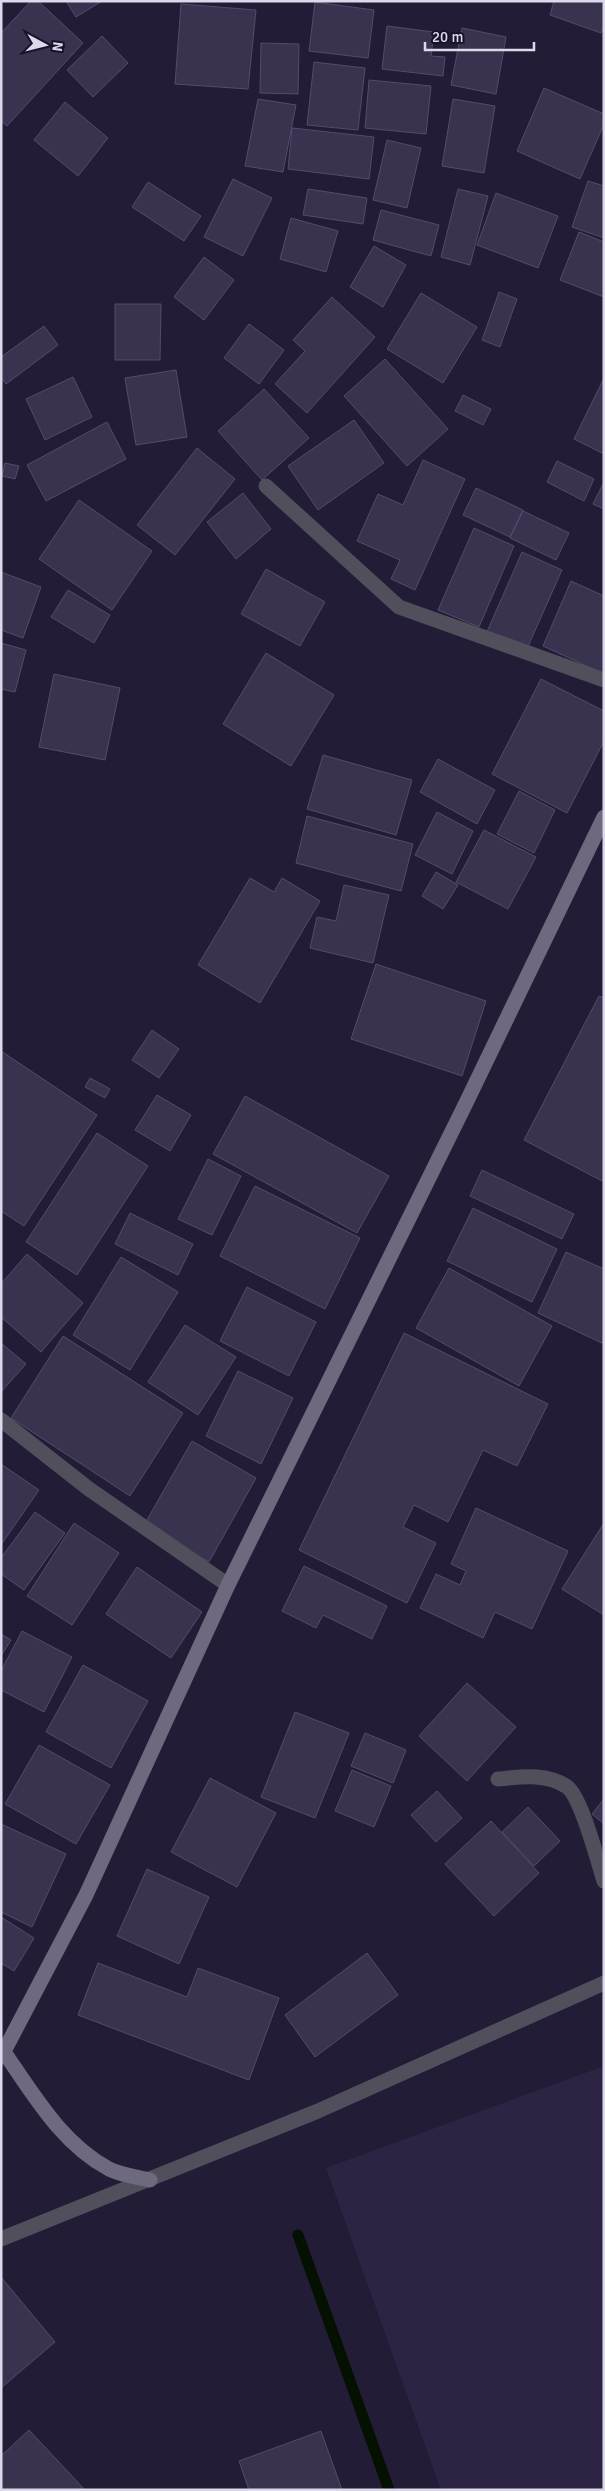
<svg xmlns="http://www.w3.org/2000/svg" width="605" height="2491" font-family="Signika,sans-serif">
	<style>
		.built { fill: #2d2443 }
		.lines { fill: none; stroke-linecap: round; stroke-linejoin: round }
		.stream { stroke: #041000; stroke-width: 11 }
		.building { fill: #3a334f; stroke: #534c6a }
		.minor { stroke: #524f5d; stroke-width: 15 }
		.tertiary { stroke: #524f5d; stroke-width: 15 }
		.secondary { stroke: #6e697f; stroke-width: 15 }
	</style>
	<rect width="100%" height="100%" fill="#231c36"/>
	<path class="built" d="M604,2066V2490H441L326,2168Z"/>
	<g class="lines">
		<path class="stream" d="M298,2235L389,2490"/>
	</g>
	<path class="building" d="M31,1H38L83,43L7,126L1,121V33Z
		M66,1H102L76,17Z
		M554,1H604V26L601,33L550,15Z
		M315,2L374,10L368,58L309,51Z
		M181,4L256,10L248,89L175,84Z
		M387,26L434,32L431,56L445,57L443,76L382,69Z
		M462,28L506,37L496,94L451,85Z
		M102,36L128,63L93,97L67,70Z
		M261,43L299,44L298,94L260,93Z
		M314,62L365,68L358,130L307,125Z
		M369,80L431,86L426,134L365,128Z
		M544,88L604,114V124L580,179L517,151Z
		M258,99L296,105L283,172L245,166Z
		M453,99L495,106L484,173L442,166Z
		M65,102L108,138L78,176L34,140Z
		M292,128L374,137L369,179L288,169Z
		M387,140L421,148L407,208L373,200Z
		M233,179L272,198L243,256L204,237Z
		M588,181L604,186V238L572,227Z
		M148,182L201,216L184,241L132,207Z
		M308,189L367,198L363,224L303,215Z
		M458,189L488,196L470,265L441,257Z
		M496,193L558,216L538,268L477,245Z
		M381,210L439,225L431,256L373,240Z
		M291,218L338,231L326,272L280,259Z
		M579,232L604,242V297L560,280Z
		M374,246L406,265L383,307L350,287Z
		M204,257L234,280L204,320L174,297Z
		M499,292L517,299L500,347L482,340Z
		M421,293L477,327L443,383L387,349Z
		M332,297L375,337L307,413L275,384L305,351L293,340Z
		M115,304H161L160,360H115Z
		M249,324L284,350L259,384L224,358Z
		M44,326L58,345L6,384L1,378V357Z
		M385,359L448,429L407,466L344,396Z
		M176,370L187,437L136,445L125,378Z
		M73,377L92,417L45,440L26,399Z
		M604,378V454L574,439Z
		M264,389L309,438L262,480L218,431Z
		M463,395L491,409L483,425L455,411Z
		M354,420L384,463L318,510L288,466Z
		M107,422L126,459L46,501L27,465Z
		M197,448L235,479L175,555L137,525Z
		M423,460L465,479L415,590L391,579L400,560L357,541L378,494L403,505Z
		M557,461L594,479L584,501L547,482Z
		M5,463L19,466L15,479L2,476Z
		M604,482V509L593,504Z
		M476,488L523,510L510,537L463,515Z
		M243,493L271,529L236,559L207,522Z
		M79,500L152,551L112,610L39,559Z
		M523,511L569,533L556,560L510,538Z
		M474,528L514,546L479,627L438,610Z
		M522,552L562,570L526,651L486,634Z
		M266,569L325,602L300,646L241,614Z
		M1,572L41,587L23,638L1,630Z
		M571,581L604,596V674L543,646Z
		M68,590L110,615L94,643L51,617Z
		M1,643L26,650L15,692L1,689Z
		M266,653L334,695L291,766L223,724Z
		M54,674L120,688L105,760L39,747Z
		M541,679L604,711V741L567,813L492,774Z
		M323,755L412,780L396,835L307,809Z
		M438,759L495,790L477,824L420,792Z
		M519,791L555,810L534,853L497,834Z
		M437,812L473,831L452,874L415,855Z
		M307,816L413,844L401,891L296,863Z
		M484,830L536,857L508,909L456,882Z
		M436,872L458,885L443,909L422,896Z
		M250,878L274,892L282,878L320,901L260,1003L198,965Z
		M344,885L389,895L373,963L310,948L317,917L336,921Z
		M376,964L486,1001L462,1076L351,1039Z
		M599,996L604,998V1182L524,1140Z
		M152,1030L179,1049L159,1078L132,1060Z
		M1,1051L97,1115L24,1226L1,1211Z
		M90,1078L110,1089L105,1098L85,1087Z
		M157,1095L191,1115L170,1151L135,1130Z
		M245,1096L389,1176L357,1233L213,1154Z
		M97,1133L148,1166L77,1275L26,1242Z
		M208,1159L241,1176L212,1235L178,1219Z
		M482,1170L574,1214L562,1239L470,1196Z
		M255,1186L360,1238L325,1309L220,1256Z
		M473,1208L557,1249L532,1302L447,1261Z
		M130,1213L193,1244L178,1275L115,1244Z
		M566,1252L604,1269V1344L538,1313Z
		M27,1254L83,1303L41,1352L1,1317V1284Z
		M121,1257L178,1292L130,1370L73,1335Z
		M449,1268L552,1326L519,1386L416,1328Z
		M247,1287L316,1322L289,1376L220,1341Z
		M185,1325L236,1357L198,1415L148,1382Z
		M404,1333L548,1404L517,1466L483,1450L448,1522L414,1505L403,1527L436,1543L407,1603L299,1550Z
		M63,1336L183,1413L130,1496L11,1418Z
		M1,1343L26,1364L1,1392Z
		M238,1371L293,1398L261,1464L206,1436Z
		M192,1441L256,1478L209,1562L144,1525Z
		M1,1464L39,1490L1,1545Z
		M476,1508L568,1551L532,1629L495,1612L483,1638L420,1608L436,1574L460,1585L466,1571L451,1564Z
		M35,1512L65,1533L24,1590L1,1574V1558Z
		M74,1523L119,1553L72,1625L27,1596Z
		M604,1523V1615L562,1589Z
		M304,1566L387,1606L372,1639L323,1615L316,1628L282,1611Z
		M137,1567L202,1612L171,1658L106,1614Z
		M22,1631L72,1657L44,1712L1,1690V1671Z
		M1,1634L11,1640L1,1656Z
		M83,1665L148,1701L111,1768L46,1732Z
		M467,1683L516,1727L467,1781L419,1736Z
		M295,1712L349,1733L315,1818L261,1797Z
		M365,1733L406,1750L393,1783L351,1766Z
		M39,1745L110,1785L76,1844L5,1804Z
		M352,1770L391,1786L374,1827L335,1811Z
		M210,1778L276,1813L237,1887L171,1852Z
		M437,1791L462,1818L436,1842L411,1815Z
		M604,1799V1824L592,1814Z
		M528,1807L560,1841L534,1866L502,1832Z
		M491,1821L539,1873L494,1916L445,1864Z
		M1,1824L66,1854L32,1927L1,1912Z
		M147,1869L209,1897L179,1964L117,1936Z
		M1,1917L34,1938L14,1971L1,1963Z
		M367,1953L398,1995L315,2057L285,2015Z
		M98,1963L187,1997L198,1968L279,1998L249,2080L78,2015Z
		M1,2277L55,2342L1,2388Z
		M29,2430L85,2490H1V2456Z
		M321,2431L342,2490H249L239,2461Z"/>
	<g class="lines">
		<path class="minor" d="M266,486L399,607L604,680
			M1,1420L89,1489L228,1585
			M498,1779C521,1777 545,1773 566,1786C581,1795 598,1862 604,1881"/>
		<path class="tertiary" d="M1,2239L318,2111L604,1983"/>
		<path class="secondary" d="M4,2052C34,2095 61,2143 109,2169C121,2175 137,2177 150,2180
			M1,2057L86,1895L228,1585L466,1103L604,817"/>
	</g>
	<rect width="605" height="2491" fill="none" stroke="#dcd9eb" stroke-width="5"/>
	<g transform="translate(45 45) rotate(97)" stroke="#1a122c" stroke-width="4" paint-order="stroke">
	<path d="M0-4L9 19L0 12L-9 19Z" fill="#dcd9eb"/>
	<text y="-8" font-size="14" font-weight="bold" text-anchor="middle" fill="#dcd9eb">N</text>
	</g>
	<path d="M425 42v8h109v-8" fill="none" stroke="#dcd9eb" stroke-width="2.5"/>
	<text x="432" y="42" font-size="15" fill="#dcd9eb" stroke="#1a122c" stroke-width="4" paint-order="stroke">20 m</text>
</svg>
